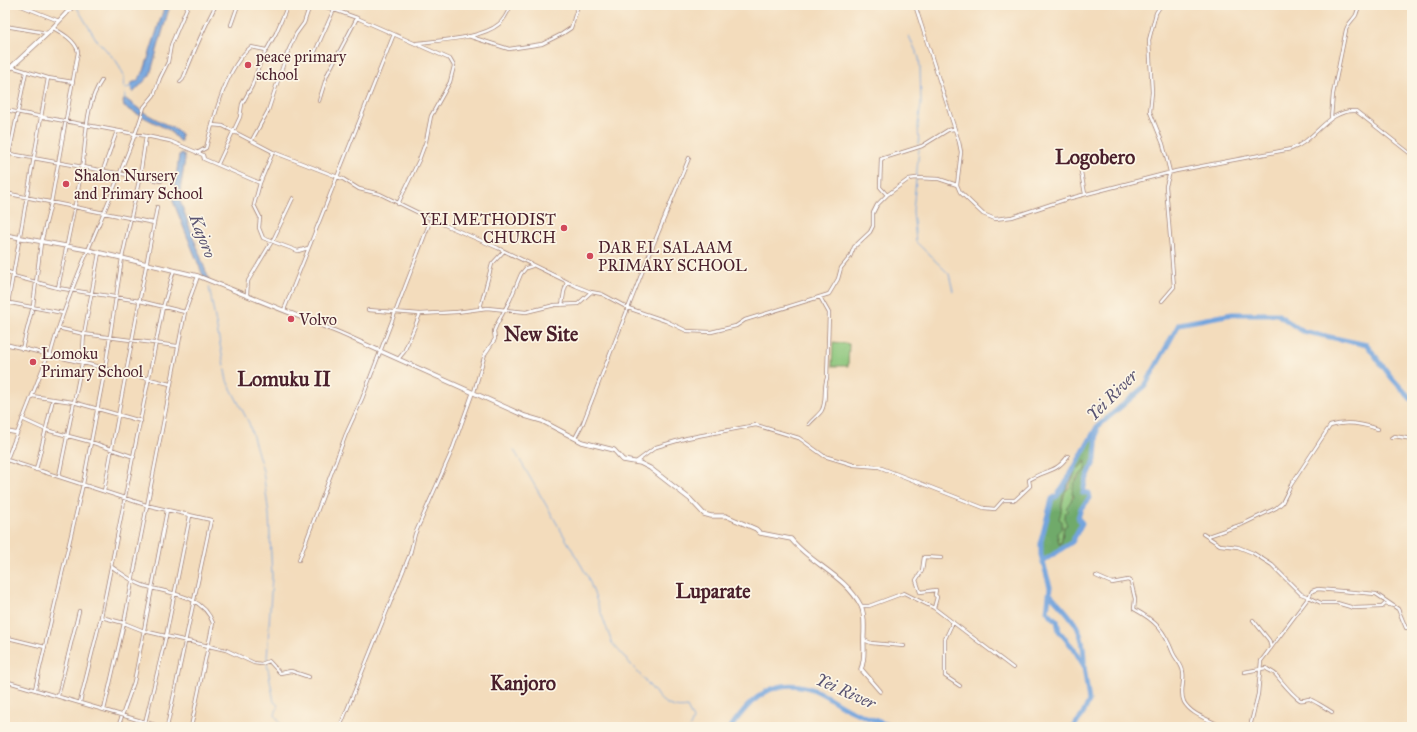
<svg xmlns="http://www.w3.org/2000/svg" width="1417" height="732" font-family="'IM FELL Great Primer',serif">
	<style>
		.green { fill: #8ac57a; stroke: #6a7252 }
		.forest { fill: #6faa6a; stroke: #5c644a; fill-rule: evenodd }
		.water { fill: #73a4dd; stroke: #5e6284 }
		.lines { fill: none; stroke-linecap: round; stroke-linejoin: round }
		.stream { stroke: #73a4dd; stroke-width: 1 }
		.river { stroke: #73a4dd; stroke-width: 5 }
		.street-casing { stroke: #9e7e74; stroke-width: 4 }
		.secondary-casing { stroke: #9e7e74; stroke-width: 5 }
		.primary-casing { stroke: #9e7e74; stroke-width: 5.5 }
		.street { stroke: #fff; stroke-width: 2.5 }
		.secondary { stroke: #fff; stroke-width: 3.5 }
		.primary { stroke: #fff; stroke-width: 4 }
		.poi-dot { fill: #d1495b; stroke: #fcf5e5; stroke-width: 1.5 }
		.labels { text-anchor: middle; stroke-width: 3.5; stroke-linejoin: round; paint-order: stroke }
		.poi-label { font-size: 16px; fill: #4a1f2b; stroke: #fcf5e5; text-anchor: start }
		.water-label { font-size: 17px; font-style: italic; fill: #5a5472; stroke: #fcf5e5 }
		.district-label { font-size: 20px; font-weight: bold; fill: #4a1f2b; stroke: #fcf5e5 }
	</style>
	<rect width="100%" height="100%" fill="#fcf5e5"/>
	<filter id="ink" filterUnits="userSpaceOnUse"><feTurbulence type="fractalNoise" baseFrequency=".025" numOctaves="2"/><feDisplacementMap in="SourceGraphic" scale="8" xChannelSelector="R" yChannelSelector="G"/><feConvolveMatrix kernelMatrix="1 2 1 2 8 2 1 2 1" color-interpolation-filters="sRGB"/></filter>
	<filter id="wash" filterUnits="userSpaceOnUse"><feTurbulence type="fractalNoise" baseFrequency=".012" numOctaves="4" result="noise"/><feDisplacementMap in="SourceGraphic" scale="16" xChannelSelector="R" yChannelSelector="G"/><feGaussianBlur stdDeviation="0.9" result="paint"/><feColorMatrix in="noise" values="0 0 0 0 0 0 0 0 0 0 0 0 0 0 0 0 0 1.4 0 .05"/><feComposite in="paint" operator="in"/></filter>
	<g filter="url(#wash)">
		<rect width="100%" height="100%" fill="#f3dcbc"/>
		<path class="green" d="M833,342L849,344L848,366H832Z
			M1086,461L1085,470L1076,478C1074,496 1067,508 1067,525L1064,527L1061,544H1059L1057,533L1062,528L1059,519L1065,491L1069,488L1076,471Z"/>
		<path class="forest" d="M1097,427V453L1083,492L1089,493L1090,498L1081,508L1078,518L1082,523L1072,542L1043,561L1041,541L1052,499C1067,490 1087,444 1097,427ZM1086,461L1085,470C1078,478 1073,481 1072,493L1074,496L1066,508L1069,511L1065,513L1064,518L1067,525L1064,527L1061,544H1059L1057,533L1062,528V521L1059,519C1062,511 1061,505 1063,497C1065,489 1079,464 1086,461Z"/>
		<path class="water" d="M165,5H170L150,75L133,93L130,84L138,80L144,71Z
			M126,99L143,112L178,131L181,135V141H179L169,130L124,107L123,100Z
			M181,154L184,155L185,159L179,198L209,280L204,278L173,201L179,155Z"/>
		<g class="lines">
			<path class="stream" d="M76,6L96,39L117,62L124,76L125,101
				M909,36L919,58L920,67L921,104L918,125L919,145
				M124,88L131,87
				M919,149L913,211L916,242L949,274L953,291
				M209,287L227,381L249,423L263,471L269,515L272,576L267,660
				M514,450L588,577L612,643L655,692C661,703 674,710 687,707L693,719L690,727
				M258,727L264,722L269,726L278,727L280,723L275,715L278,705L274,702L267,663"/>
			<path class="river" d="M1043,561L1072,542L1082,523L1078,518L1081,508L1090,498L1089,493H1083L1085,482L1095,460L1097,429
				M1050,594C1073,619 1085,628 1084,665
				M731,727C751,698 775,676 812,689C825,694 836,703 848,709C862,716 879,722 894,727
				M1073,727L1082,716L1089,701L1084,666L1074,649L1059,631L1057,621L1047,611L1050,587L1041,555V541L1052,499L1057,496L1064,486L1097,427L1145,386L1179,324L1232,314H1277L1302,331L1367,345L1391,377L1412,400"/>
		</g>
	</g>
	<g filter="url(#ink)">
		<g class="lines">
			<g class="street-casing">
				<path id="street" d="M19,5L59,21
					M321,5L357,18L416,44L450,59L454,66L450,82L431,116L426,141L419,160L398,204
					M915,5L959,142L961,152L957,185L960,192L983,214L995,219L1012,217L1067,199L1176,171L1291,149C1316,141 1327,109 1356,111L1412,155
					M1161,5L1156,13L1149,40L1152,92L1150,112L1163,144L1170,172L1166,186L1174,287L1162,301
					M5,15L9,5
					M231,25L238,5
					M5,26L47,33
					M468,36L509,49L542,44L562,34L571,28L578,5
					M417,43C440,40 481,39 499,24C505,19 508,12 511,5
					M314,54L336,5
					M12,67L48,78L73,82
					M180,82L183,79C193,54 203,29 216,5
					M319,101L327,75L357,18
					M5,110L146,136L170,141L203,155L204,159L260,183L254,205L260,217L259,228L263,238L298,251L308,248
					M1331,118L1333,94L1346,30C1348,23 1353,20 1356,15C1357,11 1358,9 1360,5
					M212,125L223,126L273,152L343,179L359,189L380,194L431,219L498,248L576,286L591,292L602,294L628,308L666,321L687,331L711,332L736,326L745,320L829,294L838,279L841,268L850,257L854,247L870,232L873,226V213L877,205L887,195L909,179L916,178L939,179L957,185
					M252,140L268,111L286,56L296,34L304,23L310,5
					M5,153L161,181
					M197,153L206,148C214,117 226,67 251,47L266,50
					M1084,157L1081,172L1085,194
					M218,164L240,117L242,104L252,86L261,60L276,33L288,5
					M103,170L117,131
					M5,174L26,72
					M260,183L273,152
					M5,193L154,223
					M887,195L880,187L881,159L922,146L948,130L954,129
					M5,271L14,274
					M13,276L58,288L140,301L185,312
					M58,288C66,248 75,208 82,168C87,138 84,106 102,80
					M247,294L248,281L274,238L293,198
					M5,302L63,313
					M562,305L564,292L567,282
					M480,308L492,264L504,251
					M284,310L394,34
					M368,310L420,314L457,312L487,308L526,312L555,305L578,304L591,292
					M5,320L48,78
					M58,328L84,334L177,346
					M5,344L170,384
					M22,349L33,306L41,243L51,203L78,52C76,41 62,33 53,28
					M50,356C67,293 96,234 120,173C128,151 138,130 144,107L154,95L160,78L168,62L171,45L188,5
					M399,358L404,352L420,314
					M474,392L485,354L495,339L494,331L497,324L510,300L521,274L526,268L532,266
					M32,396L73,402L141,421
					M22,419L46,430L91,442L134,457
					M809,424C813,419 819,415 822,410C827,400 823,388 827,378L829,313L820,297
					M5,431L16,433
					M575,438L583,423L645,265L689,158
					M1391,438L1394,436L1412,439
					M7,460L146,505L211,520L167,727
					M636,462L656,447L687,438L756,425L799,438L824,456L854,465L879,467L984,508L995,509L1003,500H1015L1030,486L1029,480C1046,469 1055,474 1068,456
					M5,464L48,355
					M36,470L53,399
					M59,476L82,363L84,334L99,253
					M104,491L157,207
					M1203,534L1220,545L1238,547L1253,553L1272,565L1301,594L1309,597L1261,661L1258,694L1250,727
					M1208,536L1243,524L1276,508L1282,503L1291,485L1330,426C1345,421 1363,424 1378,429
					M299,560L346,434L362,399L431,219
					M112,567C121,573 131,581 142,585C167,594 202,593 213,623L191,727
					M1096,576L1112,583L1128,580L1131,582L1135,599L1134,609C1156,621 1164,630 1173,653C1176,660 1182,664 1183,672C1185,682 1179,692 1184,702C1192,716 1210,719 1222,727
					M861,606H869L904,593L934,608L1013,668
					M1394,606L1385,604L1382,607L1354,608L1337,603H1321L1309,597L1312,591L1318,589L1376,594L1398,609L1406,628H1412
					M934,608L937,597L935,595L936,590L920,592L916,580L922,571L924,557L941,558
					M101,617L124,623L144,631L226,650L254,663L261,664L269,661L280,673L291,671L309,677
					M1253,620L1269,640L1271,648
					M953,622L945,639V676L960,686
					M8,638L45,647
					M864,640L871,643L904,646
					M1244,672L1266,668C1269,671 1274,672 1276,675C1283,683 1292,695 1300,700C1304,701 1306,699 1309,699C1311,699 1329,710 1332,712
					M5,681L162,727
					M35,689L83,484L105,369L122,258L140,176L146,136
					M58,696L79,611
					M80,702L101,617L163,307L174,270
					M104,710L124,623L185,312L198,276
					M118,727L134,682L167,510
					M144,727L166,636L190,516
					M340,727L410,554L415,534L451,453L473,392"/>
			</g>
			<g class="secondary-casing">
				<path id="secondary" d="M5,235L88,250L198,276L340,333L525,416L542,421L582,442L614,450L623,460L640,463L650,468L690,499L704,514L711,516H726L756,529L760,533L791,539C811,564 846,576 861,606C865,614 864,625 864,633C863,646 866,658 861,669L880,691"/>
			</g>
			<g class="primary-casing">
				<path id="primary" d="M5,73L48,33L74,5"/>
			</g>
			<use href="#street" class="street"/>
			<use href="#secondary" class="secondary"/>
			<use href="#primary" class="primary"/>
		</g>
	</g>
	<g class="poi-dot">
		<circle cx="248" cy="65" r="4"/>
		<circle cx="66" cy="184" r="4"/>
		<circle cx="564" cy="228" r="4"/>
		<circle cx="590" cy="256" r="4"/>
		<circle cx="291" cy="319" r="4"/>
		<circle cx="33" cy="362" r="4"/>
	</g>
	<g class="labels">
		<g class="poi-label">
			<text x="256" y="62">peace primary<tspan x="256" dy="18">school</tspan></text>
			<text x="74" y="181">Shalon Nursery<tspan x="74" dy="18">and Primary School</tspan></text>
			<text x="556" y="225" text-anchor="end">YEI METHODIST<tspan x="556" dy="18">CHURCH</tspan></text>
			<text x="598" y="253">DAR EL SALAAM<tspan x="598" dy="18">PRIMARY SCHOOL</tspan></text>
			<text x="299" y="325">Volvo</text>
			<text x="41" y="359">Lomoku<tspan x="41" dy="18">Primary School</tspan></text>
		</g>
		<g class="water-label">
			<text transform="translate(203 236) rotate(69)" y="6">Kajoro</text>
			<text transform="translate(1112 395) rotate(-45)" y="6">Yei River</text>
			<text transform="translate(846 691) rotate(24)" y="6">Yei River</text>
		</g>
		<g class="district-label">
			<text x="1095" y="164">Logobero</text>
			<text x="541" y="341">New Site</text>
			<text x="284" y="386">Lomuku II</text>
			<text x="713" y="598">Luparate</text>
			<text x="523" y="690">Kanjoro</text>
		</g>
	</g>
	<rect width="1417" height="732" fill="none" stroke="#fcf5e5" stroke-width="20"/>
</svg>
